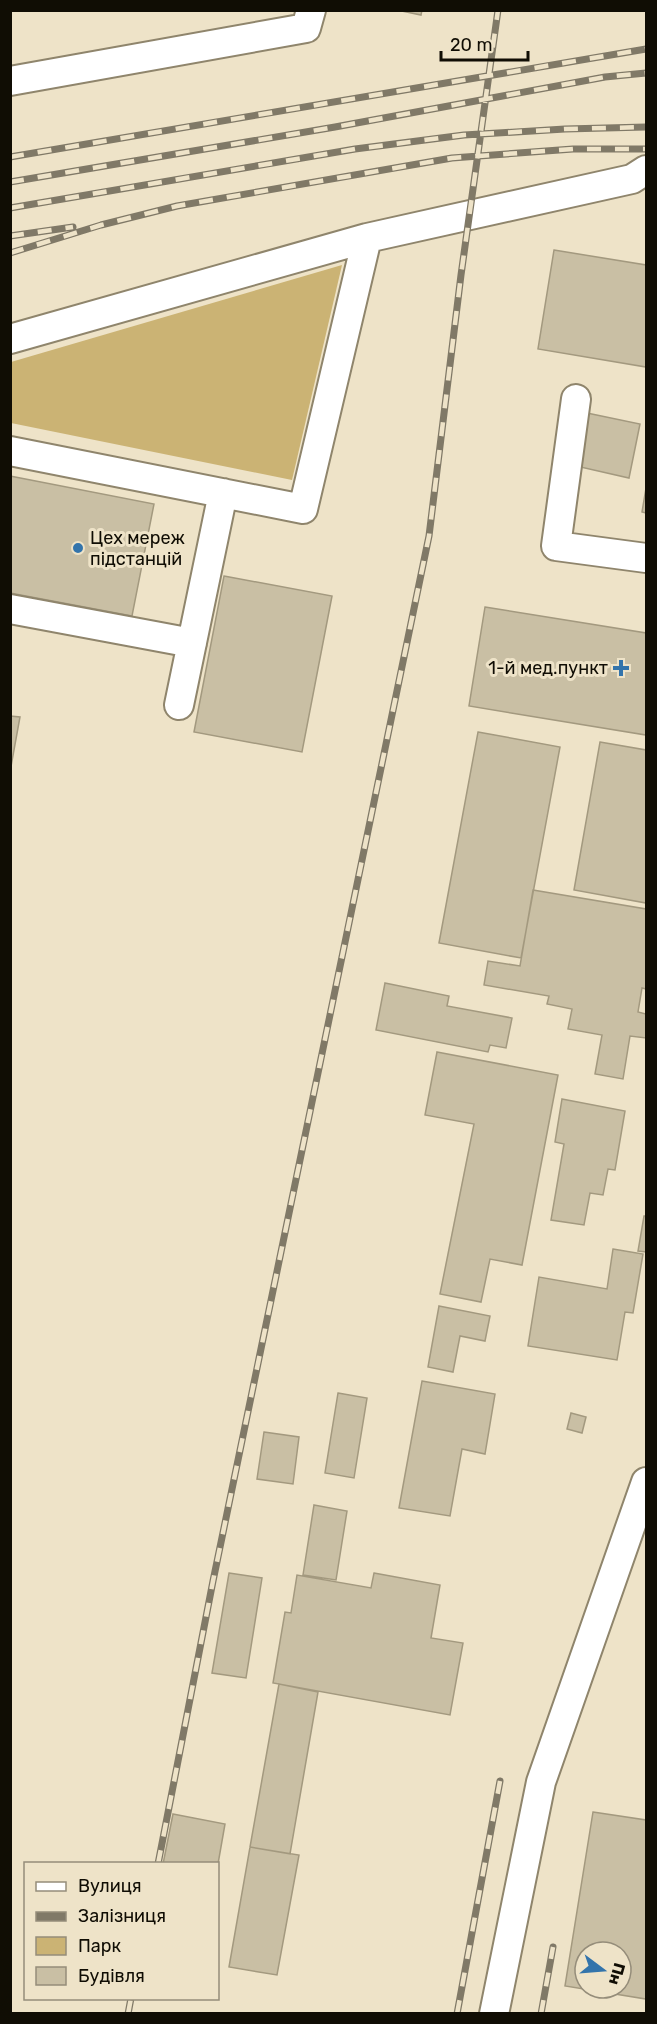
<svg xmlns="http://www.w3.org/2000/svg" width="657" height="2024" font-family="Rubik,sans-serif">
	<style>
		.green { fill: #cbb374 }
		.building { fill: #c9bfa4; stroke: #a3997f; stroke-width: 1.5; fill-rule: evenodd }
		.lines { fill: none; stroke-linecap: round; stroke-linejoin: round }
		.minor-casing { stroke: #8f856c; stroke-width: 32 }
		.minor { stroke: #fff; stroke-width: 28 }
		.rail-casing { stroke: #807967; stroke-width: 7 }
		.rail { stroke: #eee3c8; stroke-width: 4.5; stroke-dasharray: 14; stroke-linecap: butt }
		.poi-dot { fill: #3374ab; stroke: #eee3c8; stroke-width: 2 }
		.labels { text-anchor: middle; stroke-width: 6; stroke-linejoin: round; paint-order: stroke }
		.poi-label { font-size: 18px; fill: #100d04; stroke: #eee3c8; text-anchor: start }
	</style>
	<rect width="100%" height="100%" fill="#eee3c8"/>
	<path class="green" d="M342,265L292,480L11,423V362Z"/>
	<path class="building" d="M397,10H422L421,15Z
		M554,250L646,265V367L538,349Z
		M587,413L640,424L629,478L576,466Z
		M10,476L154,504L132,616L10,593Z
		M646,488V513L642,512Z
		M224,576L332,596L302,752L194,732Z
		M485,607L646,633V735L469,706Z
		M10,716L20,717L10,772Z
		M478,732L560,747L521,958L439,943Z
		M600,742L646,750V903L574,890Z
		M533,890L646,909V989L642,988L638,1012L646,1014V1038L630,1036L623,1079L595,1074L602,1035L568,1029L572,1009L547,1004L549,996L484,985L488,961L520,966Z
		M385,983L449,996L447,1006L512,1018L506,1048L490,1045L488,1052L376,1030Z
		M437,1052L558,1075L522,1265L490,1259L481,1302L440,1294L474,1124L425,1115Z
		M562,1099L625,1111L615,1170L608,1169L603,1195L590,1193L584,1225L551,1220L564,1144L555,1142Z
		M644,1216H646V1252L638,1251Z
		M613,1249L643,1254L633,1313L625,1312L617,1360L528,1346L539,1277L607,1289Z
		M439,1306L490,1316L485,1341L460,1336L453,1372L428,1367Z
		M422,1381L495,1394L485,1454L462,1449L450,1516L399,1508Z
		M338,1393L367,1398L354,1478L325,1473Z
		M571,1413L586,1417L582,1433L567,1429Z
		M264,1432L299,1437L293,1484L257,1479Z
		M314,1505L347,1511L336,1580L303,1575Z
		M229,1573L262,1578L246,1678L212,1673Z
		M374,1573L440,1585L431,1638L463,1643L450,1715L273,1683L285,1612L291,1613L297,1575L371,1588Z
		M279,1684L318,1692L290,1854L250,1847Z
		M593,1812L646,1820V1999L565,1986ZM585,1952H621V1988H585Z
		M173,1814L225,1824L218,1864H163Z
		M250,1847L299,1855L277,1975L229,1967Z"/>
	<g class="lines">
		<g class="minor-casing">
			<path id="minor" d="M10,81L306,28L311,10
				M10,339L367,238L632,179L646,170
				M576,399L556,546L646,558
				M10,451L303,509L367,238
				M10,609L192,643
				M179,705L223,493
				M494,2014L541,1782L646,1482"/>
		</g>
		<use href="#minor" class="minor"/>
		<g class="rail-casing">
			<path id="rail" d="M10,157L646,49
				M10,182L335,127L605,77L646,73
				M10,208L355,149L464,135L565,129L646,127
				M10,236L73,227
				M10,253L101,225L177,206L452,158L573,149H646
				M158,1864L213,1581L429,536L461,275L498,10
				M128,2014L131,1998
				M457,2014L500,1781
				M541,2014L553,1947"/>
		</g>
		<use href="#rail" class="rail"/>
	</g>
	<g class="poi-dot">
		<circle cx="78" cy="548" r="6"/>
		<path d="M618 659h6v6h6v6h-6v6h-6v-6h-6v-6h6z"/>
	</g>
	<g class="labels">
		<g class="poi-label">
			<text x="90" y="544">Цех мереж<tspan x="90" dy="21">підстанцій</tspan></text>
			<text x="608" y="674" text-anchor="end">1-й мед.пункт</text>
		</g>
	</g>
	<rect width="657" height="2024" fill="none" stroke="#100d04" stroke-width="24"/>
	<rect x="24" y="1862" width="195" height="138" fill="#eee3c8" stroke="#958d7a" stroke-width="1.5"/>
	<rect x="36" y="1882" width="30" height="9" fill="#ffffff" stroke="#958d7a" stroke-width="1.5"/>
	<text x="78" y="1892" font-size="18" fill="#100d04">Вулиця</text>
	<rect x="36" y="1912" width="30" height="9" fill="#807967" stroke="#958d7a" stroke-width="1.5"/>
	<text x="78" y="1922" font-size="18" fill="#100d04">Залізниця</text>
	<rect x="36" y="1937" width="30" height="18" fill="#cbb374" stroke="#958d7a" stroke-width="1.5"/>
	<text x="78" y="1952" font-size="18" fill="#100d04">Парк</text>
	<rect x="36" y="1967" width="30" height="18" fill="#c9bfa4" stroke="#958d7a" stroke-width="1.5"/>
	<text x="78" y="1982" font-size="18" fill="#100d04">Будівля</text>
	<g transform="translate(603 1970) rotate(106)"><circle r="28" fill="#eee3c8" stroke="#958d7a" stroke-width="1.5"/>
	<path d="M0-4.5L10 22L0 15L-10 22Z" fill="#3374ab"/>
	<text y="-9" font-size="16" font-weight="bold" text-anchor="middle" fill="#100d04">Пн</text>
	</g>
	<path d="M441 51v9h87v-9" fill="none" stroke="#100d04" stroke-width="3"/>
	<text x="450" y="51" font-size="18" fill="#100d04" stroke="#eee3c8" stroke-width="4.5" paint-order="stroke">20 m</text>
</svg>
